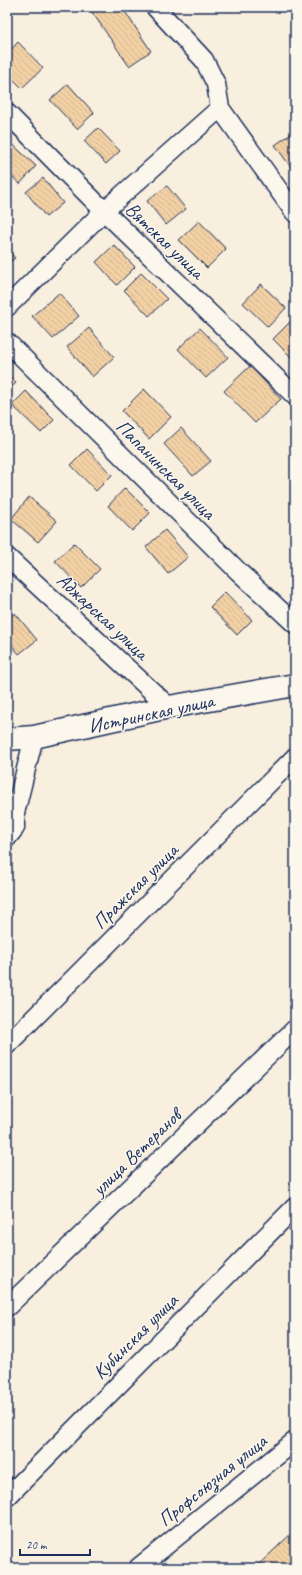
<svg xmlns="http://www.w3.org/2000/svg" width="302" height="1575" font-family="Caveat,sans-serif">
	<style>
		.building { fill: url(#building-back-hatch); stroke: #1b2f5e }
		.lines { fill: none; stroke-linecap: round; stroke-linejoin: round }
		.minor-casing { stroke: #1b2f5e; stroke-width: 21 }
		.tertiary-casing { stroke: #1b2f5e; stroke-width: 25 }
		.minor { stroke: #fbf7ec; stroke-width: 18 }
		.tertiary { stroke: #fbf7ec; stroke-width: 22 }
		.labels { text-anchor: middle; stroke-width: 3; stroke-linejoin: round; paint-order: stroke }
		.street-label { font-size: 20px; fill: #1b2f5e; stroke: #fbf7ec }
	</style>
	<defs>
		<pattern id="building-back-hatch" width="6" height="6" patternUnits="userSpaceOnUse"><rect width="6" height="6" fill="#f3d1a4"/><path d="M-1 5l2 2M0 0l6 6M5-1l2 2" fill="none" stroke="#d0b490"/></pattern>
	</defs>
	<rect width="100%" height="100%" fill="#f9efde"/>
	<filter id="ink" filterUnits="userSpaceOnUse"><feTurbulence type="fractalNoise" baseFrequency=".025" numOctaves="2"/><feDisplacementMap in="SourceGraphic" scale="8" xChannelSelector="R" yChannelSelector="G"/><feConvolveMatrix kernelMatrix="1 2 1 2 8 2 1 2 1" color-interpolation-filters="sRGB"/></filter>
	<g filter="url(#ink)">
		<path class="building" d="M100,7H122L151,51L129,66L92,12Z
			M18,42L43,68L22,88L7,73V54Z
			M68,84L94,113L77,129L50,100Z
			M98,128L120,151L106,164L84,141Z
			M295,131V173L275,145Z
			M10,142L36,166L20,184L7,172V145Z
			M43,178L63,203L46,217L26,192Z
			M167,186L186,209L166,225L147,201Z
			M199,221L226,249L207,268L179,240Z
			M114,245L135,267L117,285L96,262Z
			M7,249L15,258L7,264Z
			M141,273L167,299L149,316L124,290Z
			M261,284L286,308L268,327L243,303Z
			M59,293L79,316L53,339L32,316Z
			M293,319L295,320V361L273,339Z
			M89,328L114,357L92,377L67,347Z
			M200,328L228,357L206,378L178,349Z
			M250,366L281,399L255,423L224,391Z
			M7,373L16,383L7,391Z
			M144,389L171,417L149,439L122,411Z
			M26,391L54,420L41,433L12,405Z
			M181,428L211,461L193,476L164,444Z
			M87,449L112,475L96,491L71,465Z
			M125,488L150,513L132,531L108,506Z
			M29,497L57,521L38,542L11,519Z
			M165,530L188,557L168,574L146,547Z
			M74,543L100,569L81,588L55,561Z
			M225,592L252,620L237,635L210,607Z
			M15,613L37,640L19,654L7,639V620Z
			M295,1530V1568H255Z"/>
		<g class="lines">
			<g class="minor-casing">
				<path id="minor" d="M155,7L204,60L216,84L220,108L295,213
					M7,113L104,211L295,396
					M7,307L104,211L220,108
					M7,342L239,572L295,624
					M7,557L169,707
					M7,838L15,828V813L34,737
					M7,1045L295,757
					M7,1307L295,1029
					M7,1497L295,1207
					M138,1568L295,1441"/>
			</g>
			<g class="tertiary-casing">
				<path id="tertiary" d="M7,739L34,737L169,707L295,685"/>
			</g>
			<use href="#minor" class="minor"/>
			<use href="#tertiary" class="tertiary"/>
		</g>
	</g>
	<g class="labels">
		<g class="street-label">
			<text transform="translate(165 240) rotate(44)" y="7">Вятская улица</text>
			<text transform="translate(166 469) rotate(45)" y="7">Папанинская улица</text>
			<text transform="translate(103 616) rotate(43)" y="7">Аджарская улица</text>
			<text transform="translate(151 713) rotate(-12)" y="7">Истринская улица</text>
			<text transform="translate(135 886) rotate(-45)" y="7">Пражская улица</text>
			<text transform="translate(136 1152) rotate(-44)" y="7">улица Ветеранов</text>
			<text transform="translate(135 1336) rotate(-45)" y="7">Кубинская улица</text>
			<text transform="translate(212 1480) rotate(-39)" y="7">Профсоюзная улица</text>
		</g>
	</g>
	<rect width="302" height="1575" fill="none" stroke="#fbf7ec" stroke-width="24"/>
	<rect x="12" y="12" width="278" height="1551" fill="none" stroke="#1b2f5e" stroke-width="1.5" filter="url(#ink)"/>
	<path d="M20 1549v6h70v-6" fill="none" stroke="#1b2f5e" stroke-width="2"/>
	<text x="26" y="1549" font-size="12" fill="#1b2f5e" stroke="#fbf7ec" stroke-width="3" paint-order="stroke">20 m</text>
</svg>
